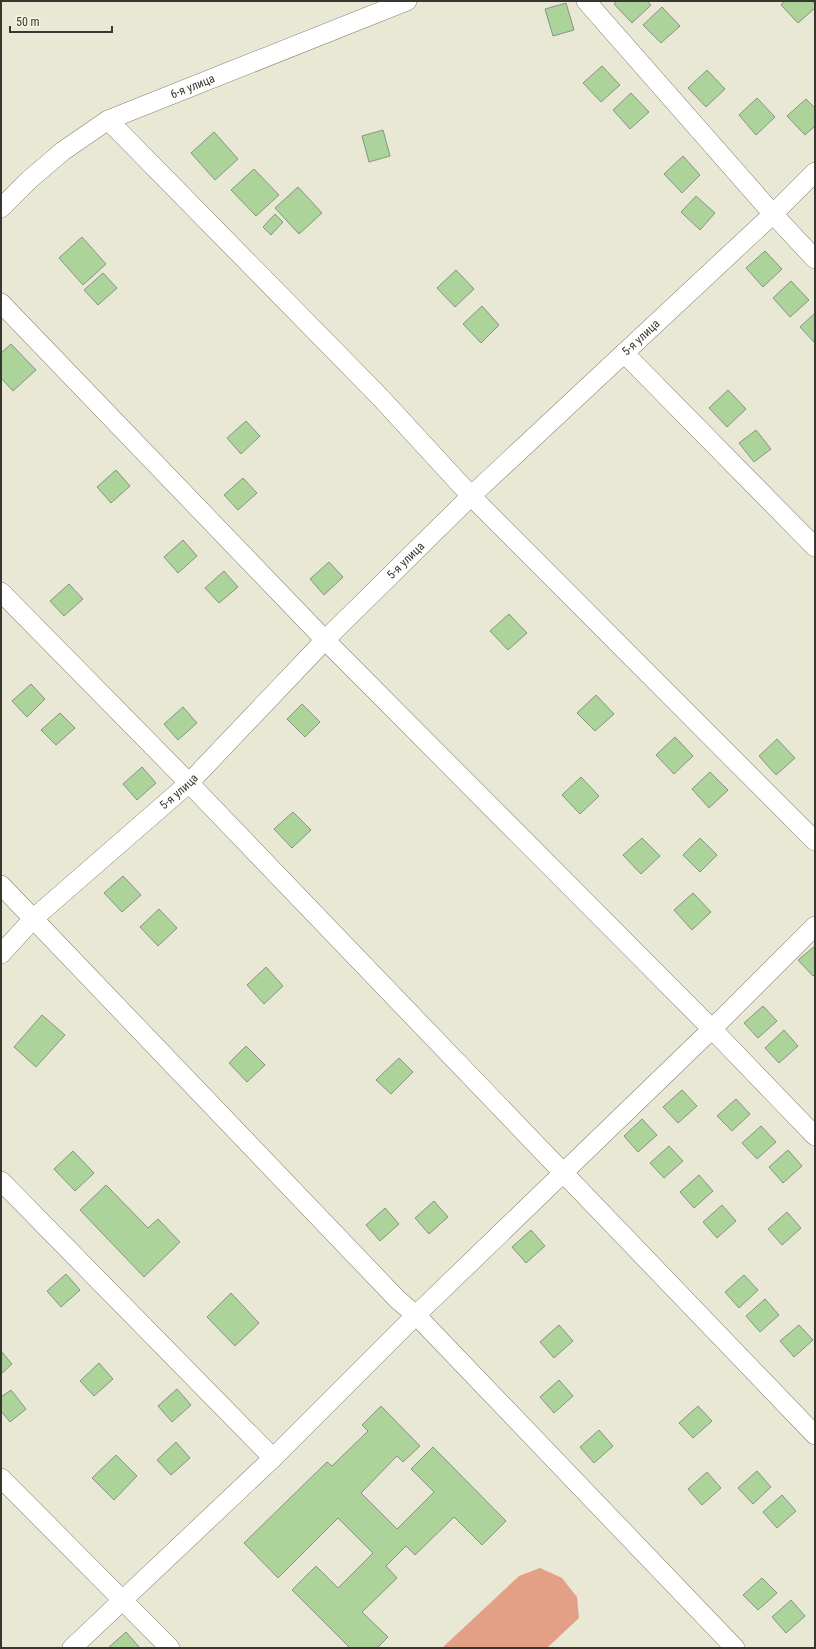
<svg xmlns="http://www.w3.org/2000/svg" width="816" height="1649" font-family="'Roboto Condensed',sans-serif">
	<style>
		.green { fill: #e4a087 }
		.building { fill: #abd39a; stroke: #899385 }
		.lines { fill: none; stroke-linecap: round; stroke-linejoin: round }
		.minor-casing { stroke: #828171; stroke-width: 20 }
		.minor { stroke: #fff; stroke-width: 19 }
		.labels { text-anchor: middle; stroke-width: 3; stroke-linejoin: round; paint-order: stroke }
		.street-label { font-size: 12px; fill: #37362f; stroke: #f6f5e2 }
	</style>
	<rect width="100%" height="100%" fill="#e8e8d5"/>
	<path class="green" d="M540,1568L562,1578L577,1597L579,1618L547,1648H442L519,1576Z"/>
	<path class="building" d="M617,1H647L651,5L632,23L614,4Z
		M784,1H812L815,4V8L798,23L781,5Z
		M566,3L574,30L553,36L545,9Z
		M662,7L680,26L661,43L643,25Z
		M602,66L620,85L601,102L583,83Z
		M707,70L725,89L706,107L688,88Z
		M631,93L649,112L630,129L613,110Z
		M757,98L775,117L756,135L739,115Z
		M806,99L815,108V126L805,135L787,116Z
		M383,130L390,156L369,162L362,136Z
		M214,132L238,159L215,180L191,153Z
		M683,156L700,175L682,193L664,174Z
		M254,169L279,195L256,216L231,190Z
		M298,187L322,213L299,234L275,208Z
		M696,196L715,213L700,230L681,212Z
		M275,214L283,222L271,235L263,227Z
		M82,237L106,264L83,285L59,258Z
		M765,251L782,269L763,287L746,268Z
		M456,270L474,289L455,307L437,288Z
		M103,273L117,288L98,305L84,290Z
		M791,281L809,300L790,317L773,298Z
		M482,306L499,325L481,343L463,324Z
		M815,313V343L800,327Z
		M11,344L36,370L13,391L1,378V353Z
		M728,390L746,409L727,427L709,408Z
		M246,421L260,436L241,454L227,438Z
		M756,430L771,449L754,462L739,443Z
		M116,470L130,486L111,503L97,487Z
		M243,478L257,493L238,510L224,495Z
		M183,540L197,556L178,573L164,557Z
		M329,562L343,577L324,595L310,579Z
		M224,571L238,587L219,603L205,588Z
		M69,584L83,599L64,616L50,601Z
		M509,614L527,633L508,650L490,631Z
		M31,684L45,699L27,717L12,701Z
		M596,695L614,714L595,731L577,713Z
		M302,704L320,722L305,737L287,719Z
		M183,707L197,723L178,740L164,724Z
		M60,713L75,728L56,745L41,730Z
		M675,737L693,756L674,774L656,755Z
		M777,739L795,758L776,775L759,756Z
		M142,767L156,783L137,800L123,784Z
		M710,772L728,790L709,808L692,789Z
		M581,777L599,796L580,814L562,795Z
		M293,812L311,830L292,848L274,829Z
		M642,838L660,856L641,874L623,855Z
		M700,838L717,855L700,872L683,855Z
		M123,876L141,895L122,912L104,893Z
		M693,893L711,912L692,930L674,910Z
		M159,909L177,928L158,946L140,927Z
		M815,946V974L813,976L798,960Z
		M266,967L283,986L264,1004L247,985Z
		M763,1006L777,1021L758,1038L744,1023Z
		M42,1015L65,1035L36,1067L14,1047Z
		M784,1030L798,1046L779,1063L765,1048Z
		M246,1046L265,1065L247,1082L229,1063Z
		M399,1058L413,1072L391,1094L376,1080Z
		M682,1090L697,1106L678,1123L663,1107Z
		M736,1099L750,1114L732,1131L717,1116Z
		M642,1119L657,1135L638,1152L624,1136Z
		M761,1126L776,1142L757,1159L742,1143Z
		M669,1146L683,1161L664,1178L650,1163Z
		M788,1150L802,1166L783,1183L769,1167Z
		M73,1151L94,1173L75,1191L54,1169Z
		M699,1175L713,1191L694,1208L680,1192Z
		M106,1185L148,1228L158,1219L180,1242L144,1277L80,1210Z
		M434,1201L448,1217L429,1234L415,1218Z
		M722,1205L736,1221L717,1238L703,1222Z
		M385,1208L399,1224L380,1241L366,1225Z
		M787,1212L801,1228L782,1245L768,1229Z
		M531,1230L545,1246L526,1263L512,1247Z
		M66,1274L80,1290L61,1307L47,1291Z
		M744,1275L758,1290L739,1308L725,1292Z
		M231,1293L259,1323L235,1346L207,1317Z
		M765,1299L779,1315L760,1332L746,1316Z
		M559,1325L573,1341L554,1358L540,1342Z
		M799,1325L813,1340L794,1357L780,1341Z
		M1,1351L12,1364L1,1374Z
		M99,1363L113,1379L94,1396L80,1381Z
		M559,1380L573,1396L554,1413L540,1397Z
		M177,1389L191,1405L172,1422L158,1406Z
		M11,1390L26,1409L10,1422L1,1411V1397Z
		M381,1406L420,1446L403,1462L397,1456L361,1493L397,1529L434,1492L411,1469L433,1447L506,1521L482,1545L454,1517L415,1555L406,1546L386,1566L397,1578L362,1612L388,1637L377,1648H350L292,1590L316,1566L338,1588L373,1553L338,1518L278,1578L244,1543L327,1462L332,1466L368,1431L362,1425Z
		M698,1406L712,1421L693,1438L679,1423Z
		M599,1430L613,1446L594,1463L580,1447Z
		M176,1442L190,1458L171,1475L157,1460Z
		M116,1455L137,1476L114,1500L92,1478Z
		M757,1471L771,1487L753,1504L738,1488Z
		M707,1472L721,1488L702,1505L688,1489Z
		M782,1495L796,1511L777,1528L763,1512Z
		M762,1578L777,1593L758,1610L743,1595Z
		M791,1600L805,1616L786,1633L772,1617Z
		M126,1632L140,1648H108Z"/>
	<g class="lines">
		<g class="minor-casing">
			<g id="minor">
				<path d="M586,1L773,214L815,259"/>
				<path d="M108,120L380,397L471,496L815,841"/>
				<path id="s1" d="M1,208L29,180L63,151L108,120L407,1"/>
				<path d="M1,303L325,640L712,1029L815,1136"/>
				<path d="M624,353L815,547"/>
				<path d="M1,592L189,783L815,1435"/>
				<path d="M1,885L398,1300L416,1315L735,1648"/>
				<path id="s2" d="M1,954L34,918L189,783L325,640L471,496L773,214L815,172"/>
				<path d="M1,1181L273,1458"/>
				<path d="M1,1478L170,1648"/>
				<path d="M72,1648L273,1458L416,1315L712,1029L815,926"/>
			</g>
		</g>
		<use href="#minor" class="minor"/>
	</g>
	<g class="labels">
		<g class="street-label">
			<text dy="4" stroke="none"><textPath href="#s1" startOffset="230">6-я улица</textPath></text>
			<text dy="4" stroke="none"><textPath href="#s2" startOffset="889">5-я улица</textPath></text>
			<text dy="4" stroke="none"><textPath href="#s2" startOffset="565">5-я улица</textPath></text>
			<text dy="4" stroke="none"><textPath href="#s2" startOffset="241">5-я улица</textPath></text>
		</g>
	</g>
	<rect width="816" height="1649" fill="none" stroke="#37362f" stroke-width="4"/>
	<path d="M10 26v6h102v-6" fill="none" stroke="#37362f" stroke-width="2"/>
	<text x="16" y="26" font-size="12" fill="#37362f" stroke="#f6f5e2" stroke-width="3" paint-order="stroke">50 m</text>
</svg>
